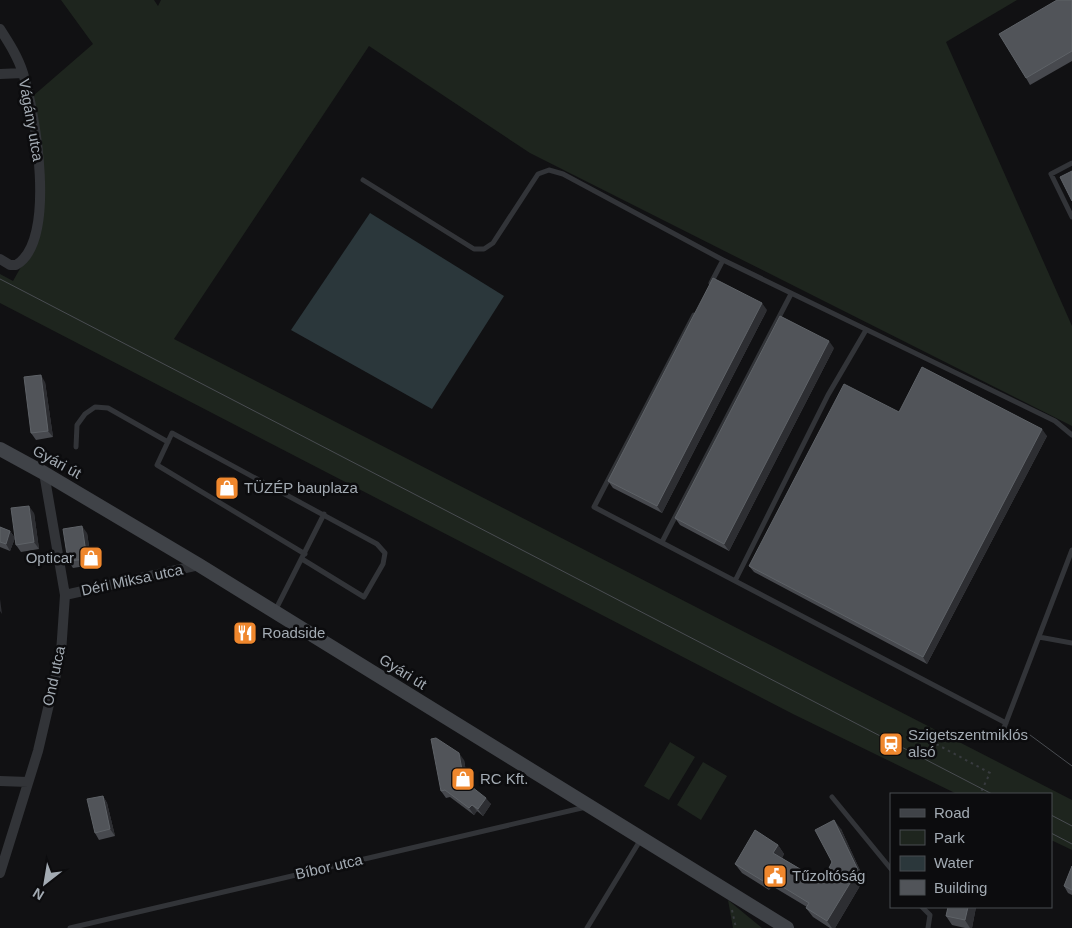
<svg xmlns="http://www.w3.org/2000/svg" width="1072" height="928" font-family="Helvetica,sans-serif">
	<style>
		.green { fill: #1e251e }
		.water { fill: #2b373b }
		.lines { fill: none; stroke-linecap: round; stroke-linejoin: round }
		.path { stroke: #383b3f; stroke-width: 2; stroke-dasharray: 2.5 4; stroke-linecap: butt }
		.lane { stroke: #323438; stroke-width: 5 }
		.street { stroke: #323438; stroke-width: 10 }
		.secondary { stroke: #404348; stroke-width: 14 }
		.tram { stroke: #494c51; stroke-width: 1 }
		.wall { fill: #47494e }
		.shaded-wall { fill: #2d2e32 }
		.building { fill: #515459; stroke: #5e6267 }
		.labels { text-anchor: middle; stroke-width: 5; stroke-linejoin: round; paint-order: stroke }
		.street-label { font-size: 15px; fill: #a3abb3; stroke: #0c0c0e }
		.poi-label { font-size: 15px; fill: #a3abb3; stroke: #0c0c0e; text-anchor: start }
	</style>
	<rect width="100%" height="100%" fill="#111113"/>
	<path class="green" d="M61,0H154L158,6L161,0H1017L946,42L1072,326V426L530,153L369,46L174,339L1072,800V850L1051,840V794H957L793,714L0,303V274L13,281L34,244L45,184L33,96L93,44Z
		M670,742L695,757L669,800L644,786Z
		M703,762L727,776L701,820L677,805Z
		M728,900L762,928H733Z"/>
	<path class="water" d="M370,213L504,296L432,409L291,330Z"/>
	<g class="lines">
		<path class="path" d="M925,738L990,773L980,794
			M732,910L736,928"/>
		<path class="lane" d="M1072,163L1051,174L1072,217
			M363,180L474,249H484L493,243L538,174L549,170L563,174L723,260
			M711,283L723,260L1055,421L1072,435
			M694,315L594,507L1006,723
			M76,447L77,425L85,414L95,407L108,408L168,442
			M662,542L791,294
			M302,559L364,597L383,564L385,553L377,544L172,433L157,465L305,554
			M735,581L828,395L866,330
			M275,611L324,514
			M1039,637L1072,643
			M1002,733L1072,550
			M832,797L891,869
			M922,907L930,915L928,928
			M70,928L586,807
			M587,928L641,839"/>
		<path class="street" d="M0,29C9,43 18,57 23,73C35,112 58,241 16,265H10L0,259
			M0,74L23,73
			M65,595L199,565
			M0,781L28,782
			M0,873L38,751L61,653L65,595L44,473"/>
		<path class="secondary" d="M0,449L44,473L199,565L787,928"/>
		<path class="tram" d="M0,279L992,794
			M1026,732L1072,766
			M1051,815L1072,826
			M1051,833L1072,844"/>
	</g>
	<path class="wall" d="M1072,0V61L1030,85L1026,78Z
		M767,310L662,513L613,488L608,481Z
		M834,348L729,551L680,525L675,518Z
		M45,382L53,437L36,440L31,433Z
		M899,412L1047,436L927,664L754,572L749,566Z
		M34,513L39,549L21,552L16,545L15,538L10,551L0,547V527L10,531L15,538Z
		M87,533L92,565L73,568L68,561Z
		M464,760L468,783L463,784L464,786L491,804L483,816L477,811L474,815L450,797L446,798L441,791Z
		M103,796L107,803L115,836L99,840L95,833Z
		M841,829L864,879L835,928H830L813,917L806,908L807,907L772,886L769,890L742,873L735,864L778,845L784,854L782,858L822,882L832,862Z
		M1072,866V895L1068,893L1064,886Z
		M948,907H976L972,928H965L952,925L946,916Z"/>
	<path class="shaded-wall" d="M762,303L767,310L662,513L657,506Z
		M829,341L834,348L729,551L724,544Z
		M41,375L45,382L53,437L48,431Z
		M1042,429L1047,436L927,664L923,657Z
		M29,506L34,513L39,549L34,542Z
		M82,526L87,533L92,565L87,559Z
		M10,531L15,538L10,551L6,544Z
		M0,599L2,614L0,611Z
		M459,753L464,760L468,783L463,776Z
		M459,777L463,784L464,789L460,783Z
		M103,796L107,803L115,836L110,829Z
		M486,798L491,804L483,816L478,809Z
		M472,805L477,811L474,815L469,808Z
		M834,820L841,829L864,879L835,928H832L827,921Z
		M778,845L784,854L780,862L773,853Z
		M765,876L772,886L769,890L763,881Z
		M968,907H976L972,928H970L965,920Z"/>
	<path class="building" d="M1057,0H1072V51L1026,78L999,34Z
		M1072,171V201L1060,177Z
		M713,278L762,303L657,506L608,481Z
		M780,316L829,341L724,544L675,518Z
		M922,367L1042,429L923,657L749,566L844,384L899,412Z
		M41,375L48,431L31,433L24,377Z
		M29,506L34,542L16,545L11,508Z
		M82,526L87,559L68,561L63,529Z
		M0,527L10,531L6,544L0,542Z
		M436,738L459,753L463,776L459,777L460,783L470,790L472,787L486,798L478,809L472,805L469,808L445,790L441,791L431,739Z
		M103,796L110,829L95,833L87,799Z
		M834,820L858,870L827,921L806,908L809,903L765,876L763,881L735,864L755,830L778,845L773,853L822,882L832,862L815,830Z
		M1072,866V890L1064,886Z
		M948,907H968L965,920L946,916Z"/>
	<defs>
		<g id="shop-square" transform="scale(1.25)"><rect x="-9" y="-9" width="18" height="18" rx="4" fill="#ef872d" stroke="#0c0c0e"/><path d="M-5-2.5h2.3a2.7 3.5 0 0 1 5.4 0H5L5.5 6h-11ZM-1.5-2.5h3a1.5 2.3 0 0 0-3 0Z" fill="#fff"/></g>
		<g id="restaurant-square" transform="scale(1.25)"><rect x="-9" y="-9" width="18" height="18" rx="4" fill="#ef872d" stroke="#0c0c0e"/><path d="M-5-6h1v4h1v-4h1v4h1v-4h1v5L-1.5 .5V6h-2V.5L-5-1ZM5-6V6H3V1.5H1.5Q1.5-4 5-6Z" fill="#fff"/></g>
		<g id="station-square" transform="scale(1.25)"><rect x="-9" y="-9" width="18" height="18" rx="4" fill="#ef872d" stroke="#0c0c0e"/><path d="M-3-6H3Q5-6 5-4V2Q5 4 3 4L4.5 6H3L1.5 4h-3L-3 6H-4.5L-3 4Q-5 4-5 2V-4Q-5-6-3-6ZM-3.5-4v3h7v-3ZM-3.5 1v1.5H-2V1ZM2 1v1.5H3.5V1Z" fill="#fff"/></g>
		<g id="civic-square" transform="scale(1.25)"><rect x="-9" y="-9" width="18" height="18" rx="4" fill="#ef872d" stroke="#0c0c0e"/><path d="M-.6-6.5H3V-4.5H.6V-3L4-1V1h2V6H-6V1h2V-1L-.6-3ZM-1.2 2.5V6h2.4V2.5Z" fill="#fff"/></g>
	</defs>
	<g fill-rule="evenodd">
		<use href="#shop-square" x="227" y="488"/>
		<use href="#shop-square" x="91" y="558"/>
		<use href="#restaurant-square" x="245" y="633"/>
		<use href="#station-square" x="891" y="744"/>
		<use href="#shop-square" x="463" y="779"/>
		<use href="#civic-square" x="775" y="876"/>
	</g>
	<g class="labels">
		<g class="street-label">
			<text transform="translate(31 120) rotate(80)" y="5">Vágány utca</text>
			<text transform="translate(57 462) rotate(29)" y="5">Gyári út</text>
			<text transform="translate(132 580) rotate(-12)" y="5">Déri Miksa utca</text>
			<text transform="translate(403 672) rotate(32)" y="5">Gyári út</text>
			<text transform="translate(54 676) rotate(-78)" y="5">Ond utca</text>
			<text transform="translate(329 867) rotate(-13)" y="5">Bíbor utca</text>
		</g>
		<g class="poi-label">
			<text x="244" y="493">TÜZÉP bauplaza</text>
			<text x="74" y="563" text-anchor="end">Opticar</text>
			<text x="262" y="638">Roadside</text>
			<text x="908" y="740">Szigetszentmiklós<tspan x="908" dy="17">alsó</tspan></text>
			<text x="480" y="784">RC Kft.</text>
			<text x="792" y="881">Tűzoltóság</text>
		</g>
	</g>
	<rect x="890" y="793" width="162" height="115" fill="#0c0c0e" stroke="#484c50"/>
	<rect x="900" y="809" width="25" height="8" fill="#404348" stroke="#484c50"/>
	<text x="934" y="818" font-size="15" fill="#a3abb3">Road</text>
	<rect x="900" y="830" width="25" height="15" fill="#1e251e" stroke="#484c50"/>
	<text x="934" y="843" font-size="15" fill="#a3abb3">Park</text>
	<rect x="900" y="856" width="25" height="15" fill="#2b373b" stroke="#484c50"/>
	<text x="934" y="868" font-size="15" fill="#a3abb3">Water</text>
	<rect x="900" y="880" width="25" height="15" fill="#515459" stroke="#484c50"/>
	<text x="934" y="893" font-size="15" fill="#a3abb3">Building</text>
	<g transform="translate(45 883) rotate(211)" stroke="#0c0c0e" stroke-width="4" paint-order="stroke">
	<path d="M0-4L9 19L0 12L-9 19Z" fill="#a3abb3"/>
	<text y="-8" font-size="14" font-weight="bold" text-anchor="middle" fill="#a3abb3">N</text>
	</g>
</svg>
